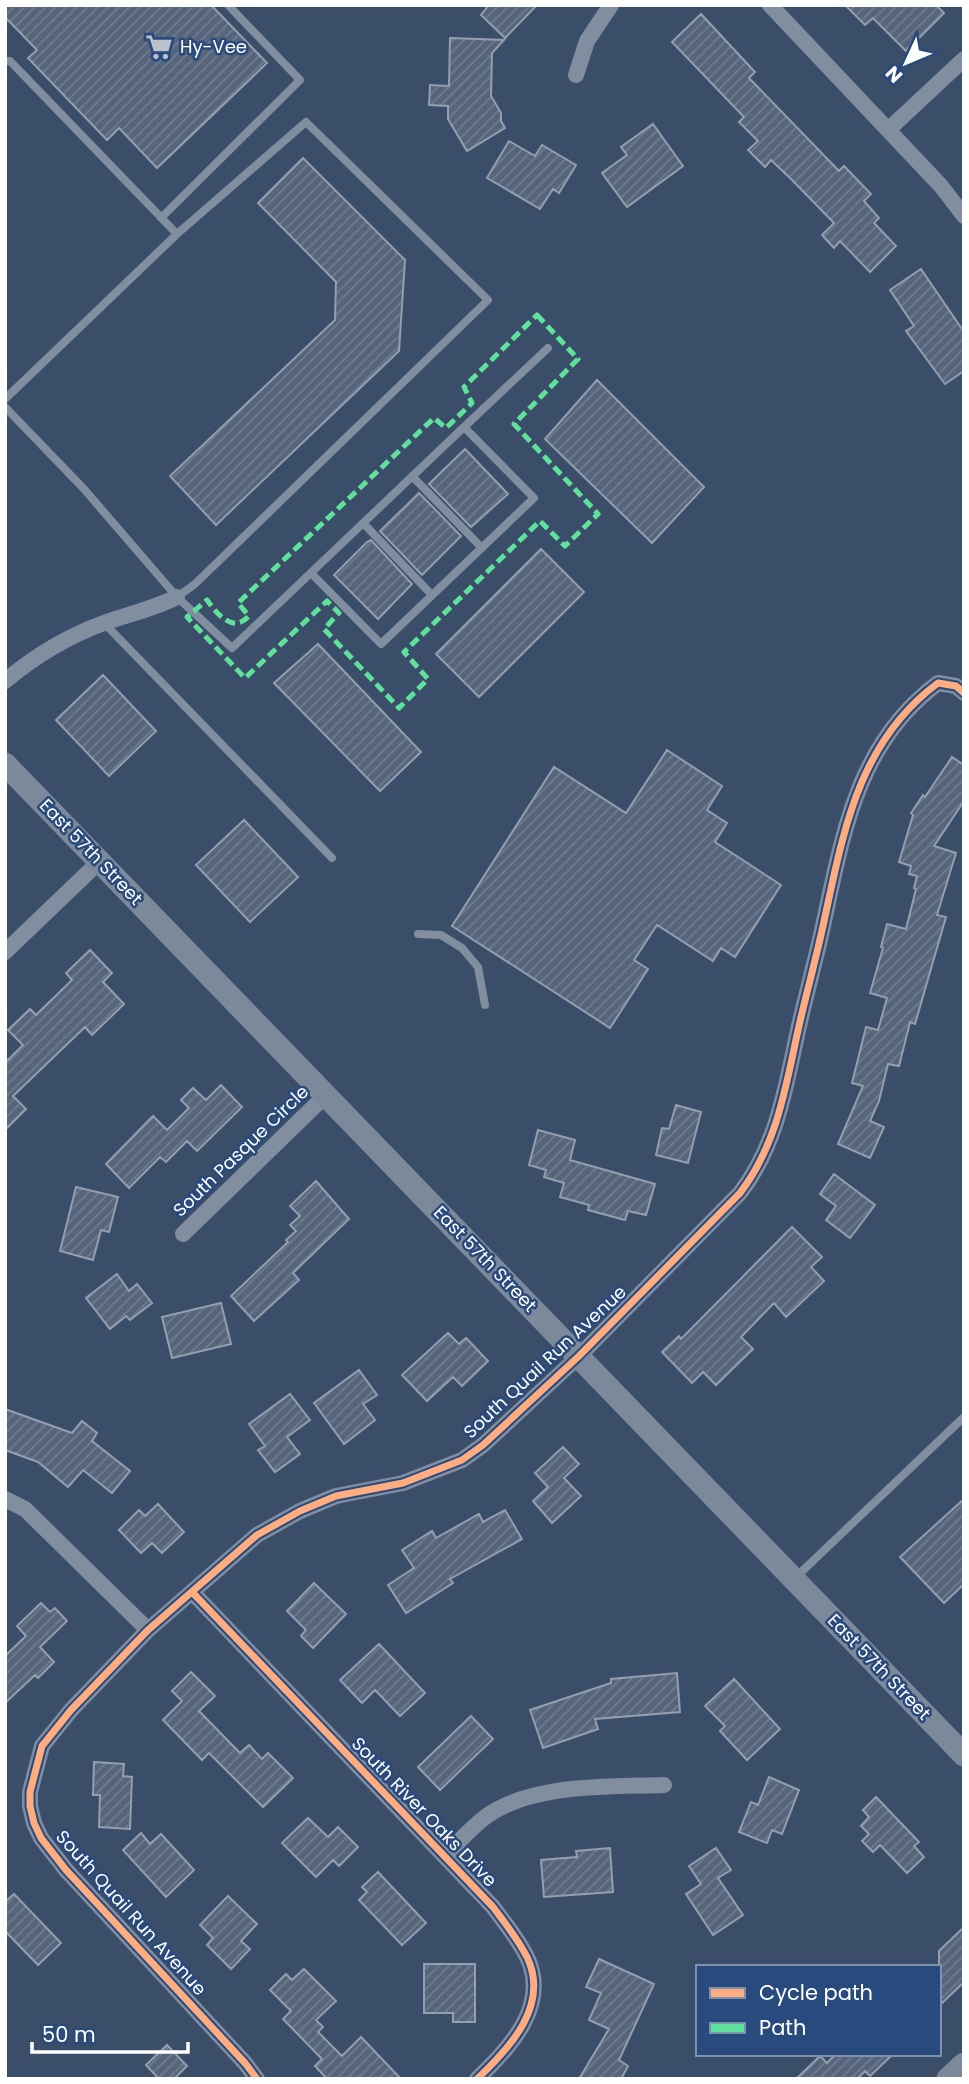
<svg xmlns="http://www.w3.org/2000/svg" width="969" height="2084" font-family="Poppins,sans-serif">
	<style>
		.building { fill: url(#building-hatch); stroke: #939eae; stroke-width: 2 }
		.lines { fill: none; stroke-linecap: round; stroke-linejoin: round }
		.lane { stroke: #808ea0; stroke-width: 8 }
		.street { stroke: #808ea0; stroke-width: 16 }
		.secondary { stroke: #7c899b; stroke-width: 23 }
		.quiet { stroke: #60e19b; stroke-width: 5; stroke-dasharray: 10 5; stroke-linecap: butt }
		.cycleway-casing { stroke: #284a7c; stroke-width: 11 }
		.cycleway { stroke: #ffac80; stroke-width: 7 }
		.labels { text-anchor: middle; stroke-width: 5; stroke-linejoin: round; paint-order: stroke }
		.poi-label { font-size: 18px; fill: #fff; stroke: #284a7c; text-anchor: start }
		.street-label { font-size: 18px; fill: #fff; stroke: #284a7c }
	</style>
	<defs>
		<pattern id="building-hatch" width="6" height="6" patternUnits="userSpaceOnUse" patternTransform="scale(1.75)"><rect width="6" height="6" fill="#56657b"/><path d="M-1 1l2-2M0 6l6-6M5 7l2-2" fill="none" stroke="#6f7c8f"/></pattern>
	</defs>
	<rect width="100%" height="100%" fill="#3b4e69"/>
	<path class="building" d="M5,5H211L267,63L157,168L119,128L107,140L28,58L37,50L5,17Z
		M489,5H537L505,38L481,15Z
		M845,5H936L944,13L906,51L873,18L865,25Z
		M701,14L755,72L749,78L839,171L844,166L871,194L864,201L879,218L874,223L896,246L870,272L840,241L834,248L822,235L834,223L792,180L771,160L765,167L748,150L758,141L739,122L744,117L672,42Z
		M450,38L504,40L492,53L491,96L501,113V121L505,128L467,151L448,119V106L429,105L430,85L449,86Z
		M653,124L683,166L627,207L602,173L627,155L621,147Z
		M509,141L535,156L542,145L576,165L559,193L553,189L540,209L487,178Z
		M303,158L405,260L399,351L216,525L170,476L335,320L336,282L258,203Z
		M921,269L964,332V371L945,384L906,331L914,326L890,290Z
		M597,380L704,487L652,543L545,439Z
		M465,449L508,494L471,527L429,484Z
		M419,493L461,536L422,575L380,531Z
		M371,540L412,584L378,619L334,575L367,542Z
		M541,549L584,592L479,697L436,654Z
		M318,644L421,752L380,791L274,683Z
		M103,675L156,731L109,776L56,720Z
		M667,750L722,786L707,810L727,823L715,842L781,885L735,957L721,948L713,961L657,925L634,960L648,969L610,1028L452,926L554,767L626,813Z
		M952,757L964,765V801L934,846L956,853L937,915L946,917L915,1024L910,1022L899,1066L888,1064L879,1101L870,1121L884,1127L870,1158L838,1144L863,1086L852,1083L866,1027L878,1030L887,998L870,993L883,948L881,947L887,924L906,929L916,889L914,888L917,876L909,874L911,866L899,862L913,815L911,813L923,795L925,797Z
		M244,820L298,877L250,922L196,865Z
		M90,950L112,973L103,982L124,1004L92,1035L85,1027L13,1096L26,1109L5,1130V1063L23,1045L8,1030L30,1009L36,1015L72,980L66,973Z
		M221,1085L242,1107L197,1151L187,1141L166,1162L160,1157L129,1188L106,1164L153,1116L167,1130L189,1108L181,1100L193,1088L206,1100Z
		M676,1105L701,1112L688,1163L656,1155L662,1128L669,1129Z
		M538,1130L575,1140L570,1160L655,1184L646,1215L628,1211L625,1220L588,1210L589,1205L560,1197L564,1183L544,1177L546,1170L529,1165Z
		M834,1174L875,1205L850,1238L826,1220L836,1206L820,1194Z
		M316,1181L349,1219L293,1273L299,1280L254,1321L231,1296L288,1242L286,1240L296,1231L290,1225L300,1216L290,1206Z
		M76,1187L118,1197L109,1232L101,1230L93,1260L60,1251Z
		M792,1227L822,1257L811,1267L824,1281L786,1317L774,1303L741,1337L753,1349L716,1385L703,1372L692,1383L662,1352L679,1336L681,1339Z
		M117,1274L129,1291L137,1284L152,1303L130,1320L126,1316L110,1329L86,1298Z
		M221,1303L231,1344L172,1358L162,1317Z
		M448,1333L459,1344L466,1338L488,1361L462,1386L453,1377L427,1401L402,1375Z
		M359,1370L377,1395L363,1404L375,1420L344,1444L314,1403Z
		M290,1394L310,1420L287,1437L300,1454L275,1472L258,1450L265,1446L249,1424Z
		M5,1409L72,1433L82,1421L97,1433L92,1441L130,1471L112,1493L83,1470L68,1487L38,1462L5,1450Z
		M563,1447L579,1464L564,1478L581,1496L552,1523L533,1501L548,1487L535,1473Z
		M964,1499V1584L944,1603L900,1557Z
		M158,1504L184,1532L162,1553L152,1543L141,1553L119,1530L139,1510L145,1516Z
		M505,1510L522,1539L450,1579L453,1583L406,1613L388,1585L414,1568L402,1550L432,1531L436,1538L479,1514L483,1522Z
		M314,1583L346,1614L313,1648L301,1636L306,1630L287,1611Z
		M41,1603L50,1612L55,1608L67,1621L40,1647L54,1662L38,1678L35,1675L5,1703V1656L26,1636L17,1626Z
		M379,1644L425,1693L400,1716L375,1690L362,1703L340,1680Z
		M191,1672L215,1696L199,1711L240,1753L249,1745L262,1759L268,1753L293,1778L263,1807L209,1753L202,1760L163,1720L182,1701L172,1691Z
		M677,1673L680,1712L595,1719L598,1729L543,1748L530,1710L611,1683V1679Z
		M734,1679L780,1729L747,1760L720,1731L725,1726L705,1706Z
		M471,1716L493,1739L440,1790L418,1767Z
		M94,1762L124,1764L123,1776L132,1777L130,1829L99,1827L100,1795H93Z
		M769,1777L799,1790L782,1834L772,1830L767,1843L739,1832L751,1802L758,1805Z
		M876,1797L919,1842L914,1846L924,1857L907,1873L880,1845L873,1852L862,1841L869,1834L861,1826L869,1817L863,1810Z
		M308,1818L328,1837L338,1827L358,1847L339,1866L333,1860L316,1877L282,1843Z
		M141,1833L150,1844L161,1834L194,1870L166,1897L123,1850Z
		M610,1848L613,1892L544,1897L541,1860L577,1857L576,1851Z
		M716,1848L731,1870L718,1878L743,1915L713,1935L686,1894L701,1884L689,1866Z
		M378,1872L426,1923L402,1945L359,1900L367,1892L362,1887Z
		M14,1894L61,1943L38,1965L5,1931V1902Z
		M228,1896L257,1924L241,1941L250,1949L231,1969L207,1945L213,1938L200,1925Z
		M964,1927V1982L939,2006V1951Z
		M599,1959L654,1984L619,2060L628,2066L621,2079H579L609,2029L589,2020L601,1993L586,1987Z
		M424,1964H475V2022H453V2013H424Z
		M304,1969L336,2001L316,2020L323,2027L318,2032L342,2056L361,2037L401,2079H327L315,2066L322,2059L283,2019L291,2011L270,1990L286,1974L292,1980Z
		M167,2045L187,2066L174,2079H159L146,2065Z
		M836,2054H893L870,2076L865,2071L857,2079H796L820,2056L827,2063Z"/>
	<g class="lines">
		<path class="lane" d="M5,61H10L177,234L306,122L488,300L195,584L177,597
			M161,218L300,80L228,5
			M5,399L177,234
			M5,407L84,489L177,597L232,648L464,427L534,498L381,644L311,573
			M464,427L548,348
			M412,476L482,548
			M363,523L432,595
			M104,623L332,858
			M418,934L441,935L462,948L478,967L485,1005
			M796,1577L964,1417"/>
		<path class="street" d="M770,5L941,186L964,216
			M576,75L587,41L611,5
			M888,130L964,59
			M5,681C35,656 68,636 104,623C129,614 153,609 177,597
			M5,952L100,861
			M183,1234L326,1095
			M5,1499L25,1509L148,1630
			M192,1592L493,1907C505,1923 518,1939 527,1957C550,2005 510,2048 477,2079
			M444,1856C457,1844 470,1829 484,1818C530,1783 609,1787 664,1785
			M257,2079L245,2063L66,1870L41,1838L34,1823L30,1806V1792L42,1746L71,1710L148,1630L257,1535L300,1511L336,1496L403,1483L462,1460L483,1445L579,1356L740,1193C776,1146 785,1091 797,1035C805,998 815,963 823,926C843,834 857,743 938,683L956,686L964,693"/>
		<path class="secondary" d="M5,764L964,1755
			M948,2079L964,2064"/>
		<path class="quiet" d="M537,315L578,359L514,424L598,514L565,546L540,521L404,652L428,679L399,708L324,629L339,613L327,601L245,678L187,617L207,600C217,614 233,634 249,616L238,603L434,418L446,428L472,403L464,387Z"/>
		<g class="cycleway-casing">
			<path id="cycleway" d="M192,1592L493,1907C505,1923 518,1939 527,1957C550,2005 510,2048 477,2079
				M257,2079L245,2063L66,1870L41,1838L34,1823L30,1806V1792L42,1746L71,1710L148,1630L257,1535L300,1511L336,1496L403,1483L462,1460L483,1445L579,1356L740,1193C776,1146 785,1091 797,1035C805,998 815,963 823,926C843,834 857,743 938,683L956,686L964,693"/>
		</g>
		<use href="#cycleway" class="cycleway"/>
	</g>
	<defs>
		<g id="supermarket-bare" transform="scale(2.1)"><path d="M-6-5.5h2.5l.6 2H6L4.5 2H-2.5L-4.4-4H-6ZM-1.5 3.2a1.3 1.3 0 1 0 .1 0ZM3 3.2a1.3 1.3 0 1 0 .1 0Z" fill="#bac1ca" stroke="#284a7c" stroke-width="2.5" paint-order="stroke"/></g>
	</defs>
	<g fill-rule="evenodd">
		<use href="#supermarket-bare" x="159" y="47"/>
	</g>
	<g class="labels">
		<g class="poi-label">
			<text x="180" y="53">Hy-Vee</text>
		</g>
		<g class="street-label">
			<text transform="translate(91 852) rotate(46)" y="6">East 57th Street</text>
			<text transform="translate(241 1151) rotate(-44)" y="6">South Pasque Circle</text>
			<text transform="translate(485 1259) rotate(46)" y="6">East 57th Street</text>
			<text transform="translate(545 1362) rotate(-43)" y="6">South Quail Run Avenue</text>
			<text transform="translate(879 1667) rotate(46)" y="6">East 57th Street</text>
			<text transform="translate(424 1812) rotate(46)" y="6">South River Oaks Drive</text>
			<text transform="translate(131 1913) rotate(48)" y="6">South Quail Run Avenue</text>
		</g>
	</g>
	<rect width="969" height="2084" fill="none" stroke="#ffffff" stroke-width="14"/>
	<rect x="696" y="1965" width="245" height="91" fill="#284a7c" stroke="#7e92b0" stroke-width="2"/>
	<rect x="710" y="1988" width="35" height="10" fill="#ffac80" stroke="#7e92b0" stroke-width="2"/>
	<text x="759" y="2000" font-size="21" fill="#ffffff">Cycle path</text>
	<rect x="710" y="2023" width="35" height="10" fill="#60e19b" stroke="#7e92b0" stroke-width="2"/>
	<text x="759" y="2035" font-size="21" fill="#ffffff">Path</text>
	<g transform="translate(906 63) rotate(226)" stroke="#284a7c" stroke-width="5" paint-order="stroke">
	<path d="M0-5L12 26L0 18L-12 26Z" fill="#ffffff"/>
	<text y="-10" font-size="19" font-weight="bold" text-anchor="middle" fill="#ffffff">N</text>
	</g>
	<path d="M32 2042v10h156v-10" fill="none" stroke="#ffffff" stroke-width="3.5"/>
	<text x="42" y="2042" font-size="21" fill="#ffffff" stroke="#284a7c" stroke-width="5" paint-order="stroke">50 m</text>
</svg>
